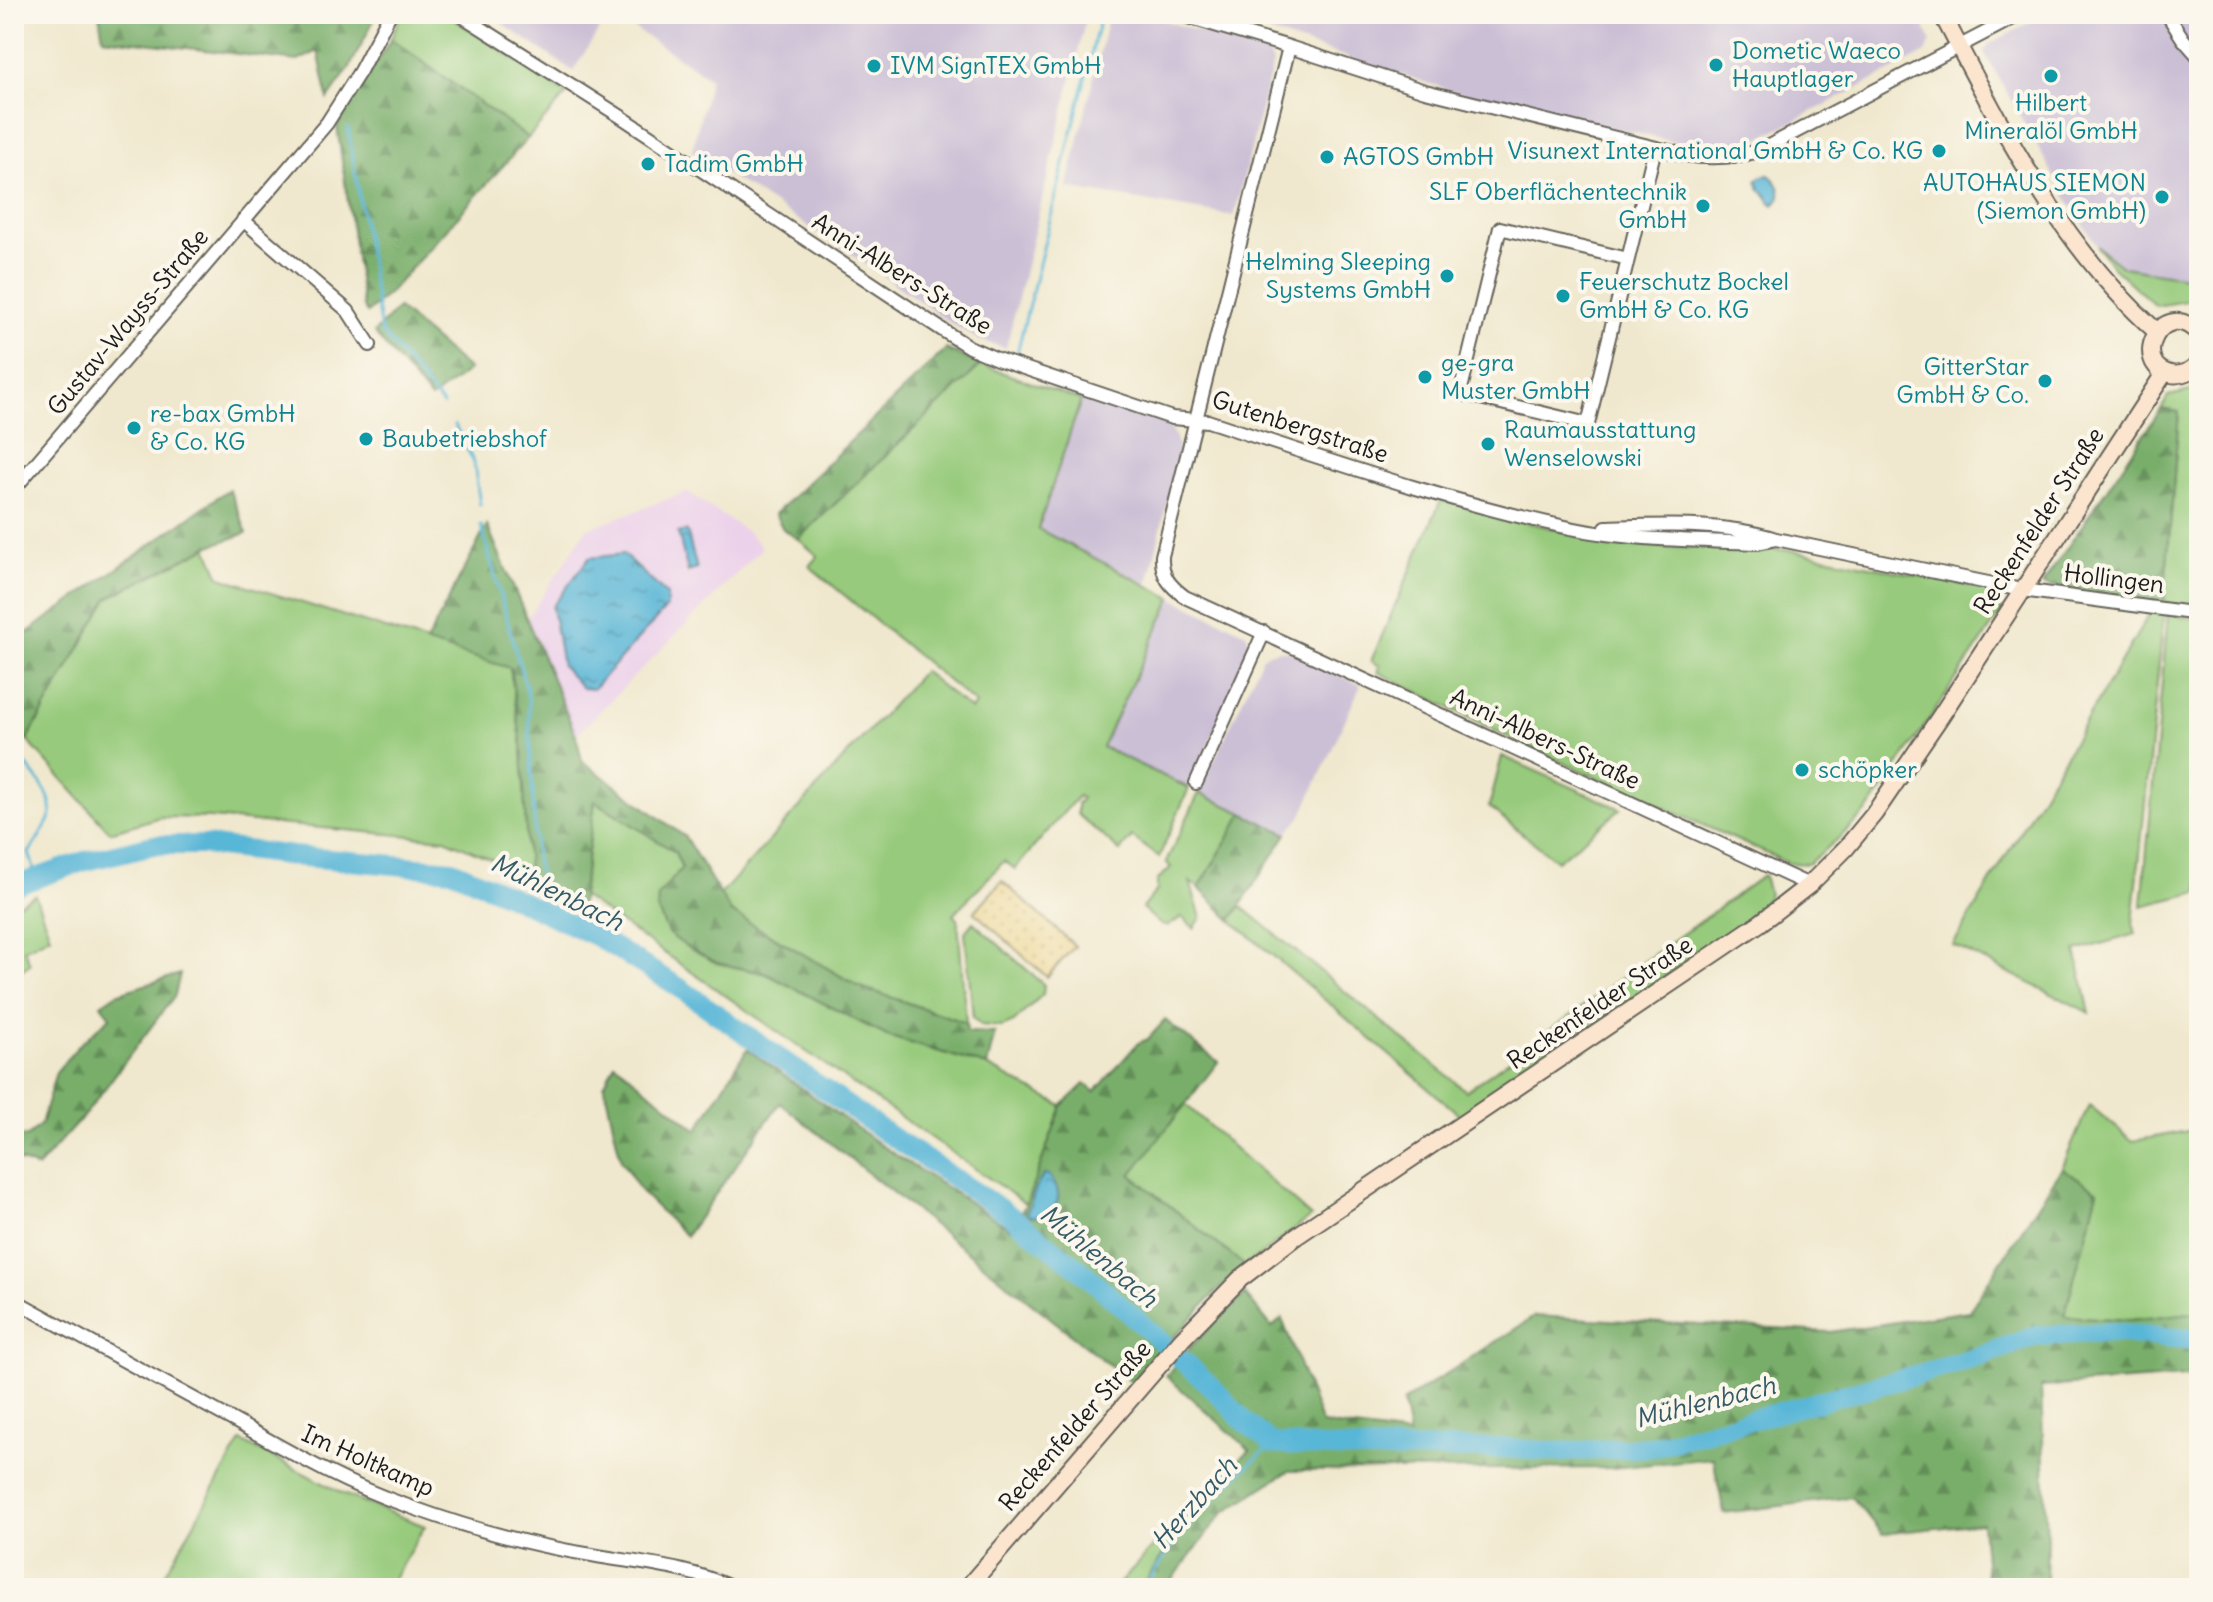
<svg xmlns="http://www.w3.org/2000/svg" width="2213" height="1602" font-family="Delius,sans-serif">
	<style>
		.built { fill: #ecd1ea }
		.industrial { fill: #cbbfd5 }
		.green { fill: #97ca7b; stroke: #5a734c; stroke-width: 2 }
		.forest { fill: url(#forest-firs); stroke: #4a6544; stroke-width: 2 }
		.sand { fill: url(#sand-dots); stroke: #857b5d; stroke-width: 2 }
		.water { fill: url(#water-ripples); stroke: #3a697a; stroke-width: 2 }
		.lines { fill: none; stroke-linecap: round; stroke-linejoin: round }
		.stream { stroke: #58b6d7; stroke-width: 3 }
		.river { stroke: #58b6d7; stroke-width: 20 }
		.street-casing { stroke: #66635a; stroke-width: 16 }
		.secondary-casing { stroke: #66635a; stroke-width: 20 }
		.street { stroke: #fff; stroke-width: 12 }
		.secondary { stroke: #fce5cf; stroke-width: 16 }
		.culture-dot { fill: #0f9aa8; stroke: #fbf7ec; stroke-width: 3 }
		.labels { text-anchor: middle; stroke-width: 8; stroke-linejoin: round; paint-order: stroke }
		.culture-label { font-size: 24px; fill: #0d838f; stroke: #fbf7ec; text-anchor: start }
		.street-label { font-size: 24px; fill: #1c1c1c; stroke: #fbf7ec }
		.water-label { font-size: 26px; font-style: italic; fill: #345a67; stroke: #fbf7ec }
	</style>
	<defs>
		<pattern id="forest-firs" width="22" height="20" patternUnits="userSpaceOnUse" patternTransform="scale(2)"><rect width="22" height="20" fill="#79ae6b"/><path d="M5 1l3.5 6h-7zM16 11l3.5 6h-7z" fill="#628d57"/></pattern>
		<pattern id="sand-dots" width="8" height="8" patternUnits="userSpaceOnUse" patternTransform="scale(2)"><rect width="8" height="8" fill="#eeda9e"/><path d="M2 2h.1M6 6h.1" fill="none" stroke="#ccba88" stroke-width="1.8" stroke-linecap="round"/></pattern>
		<pattern id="water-ripples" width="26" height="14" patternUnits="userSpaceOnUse" patternTransform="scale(2)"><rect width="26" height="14" fill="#58b6d7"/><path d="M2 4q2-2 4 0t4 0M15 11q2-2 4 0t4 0" fill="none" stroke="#4893ae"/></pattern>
	</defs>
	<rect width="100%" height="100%" fill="#fbf7ec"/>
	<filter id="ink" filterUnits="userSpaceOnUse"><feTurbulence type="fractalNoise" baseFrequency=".0125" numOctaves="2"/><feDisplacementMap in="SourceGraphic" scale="16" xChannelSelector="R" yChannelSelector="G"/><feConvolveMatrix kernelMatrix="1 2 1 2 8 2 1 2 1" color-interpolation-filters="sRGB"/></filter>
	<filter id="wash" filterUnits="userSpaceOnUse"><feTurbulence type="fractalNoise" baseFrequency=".006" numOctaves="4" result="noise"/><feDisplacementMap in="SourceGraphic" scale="32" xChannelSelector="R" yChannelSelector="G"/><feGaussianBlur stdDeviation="1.8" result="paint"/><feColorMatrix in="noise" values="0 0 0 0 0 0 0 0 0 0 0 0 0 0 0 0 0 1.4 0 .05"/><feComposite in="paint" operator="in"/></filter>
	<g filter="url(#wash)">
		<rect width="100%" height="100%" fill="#f0e8ce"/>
		<path class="built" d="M687,492L749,533L762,548L576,735L528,618L587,529Z"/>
		<path class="industrial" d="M488,14H609L573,71Z
			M612,14H1087L1006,348L979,340L951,323L851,254L692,151L710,78Z
			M1109,14H1143L1267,52L1273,63L1234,216L1067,188Z
			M1212,14H1919L1931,41L1926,53L1755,141L1740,146L1713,149L1687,145L1450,90Z
			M2047,14H2199V279L2123,267L2097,246L2063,192L1984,52L1989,44Z
			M1083,393L1150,415L1168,425L1176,438L1179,451L1148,584L1038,529Z
			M1172,598L1246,633L1251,648L1189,788L1102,747Z
			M1279,650L1289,651L1361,685L1301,817L1287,834L1199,793L1262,658L1269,653Z"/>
		<path class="green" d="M401,14H446L567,94L528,138L391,39Z
			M2097,246L2123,267L2199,279V297L2197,299L2156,306L2114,268Z
			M981,365L1081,400L1038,529L1172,598L1102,747L1189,788L1159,857L1132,837L1120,851L1077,814V804L1082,798L1078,796L1015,869L1004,861L953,915L958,920L966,1023L858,986L731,912L720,895L923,671L971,710L976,704L809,566L818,556L798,539Z
			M2199,389V609L2164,604L2179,412L2161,409L2169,396Z
			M1441,500L1570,533L1658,547L1790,550L1996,591L2002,611L1868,810L1838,839L1808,864L1788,863L1530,748L1378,672L1380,666L1371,661Z
			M207,547L220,577L510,668L522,746L528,875L445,839L211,818L160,817L110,832L27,740L108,598Z
			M2151,611L2164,613L2133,923L2136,934L2076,951L2090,1013L1953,945Z
			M2168,614L2199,619V892L2142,906Z
			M1502,756L1621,809L1557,861L1489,807Z
			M1199,793L1243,813L1199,888L1190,882L1201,918L1194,928L1182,917L1168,926L1161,925L1142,908L1157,890V881L1171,867L1166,862Z
			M595,801L675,852L682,868L658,896L668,933L688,948L717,963L767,974L887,1036L987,1066L1062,1106L1026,1204L582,896Z
			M1764,875L1769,895L1757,913L1461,1116L1231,920L1241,906L1466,1091Z
			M35,895L50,936L24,949L30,964L14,976V906Z
			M973,922L1044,985L1043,994L1014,1022L1002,1027L981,1025L973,1018L965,932Z
			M1185,1104L1311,1217L1245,1266L1130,1174Z
			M2089,1105L2133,1141L2199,1129V1312L2130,1320L2064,1316L2098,1191L2062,1168Z
			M241,1441L348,1496L425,1526L388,1588H157Z
			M1201,1494L1142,1588H1115Z"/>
		<path class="forest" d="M99,14H377L350,67L328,99L318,51L298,61L103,38Z
			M391,39L528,138L392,290L367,313L363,307L337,126Z
			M398,308L469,370L431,399L374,333Z
			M946,349L981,365L798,539L783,529L775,514Z
			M2161,409L2179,412L2164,604L2042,585Z
			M229,489L247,533L207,547L108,598L27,740L14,724V642Z
			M487,525L576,735L582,761L685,837L731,912L858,986L966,1023L967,1032L995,1033L987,1066L887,1036L767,974L717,963L688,948L668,933L657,909L658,896L682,868L675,852L595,801L580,910L540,888L528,875L522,746L510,668L426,643Z
			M1243,813L1287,834L1231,920L1199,888Z
			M180,974L175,995L87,1112L37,1168L14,1159V1136L27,1137L41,1124L56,1072L79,1045L110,1017L101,1004L116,994Z
			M1165,1020L1218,1062L1131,1175L1245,1266L1215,1293L1132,1383L780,1103L686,1236L642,1193L621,1160L604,1085L615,1063L697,1130L747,1049L882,1146L1011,1229L1026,1204L1062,1106L1085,1084L1095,1092L1138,1043L1148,1039Z
			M2062,1168L2098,1191L2064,1316L2130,1320L2199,1312V1376L2041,1387L2047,1540L2046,1588H1987L1982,1523L1882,1534L1852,1497L1724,1513L1713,1458L1612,1468L1289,1471L1223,1513L1166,1588H1142L1201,1494L1250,1450L1166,1376L1191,1346L1245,1294L1272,1327L1282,1319L1322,1424L1409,1435L1403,1402L1535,1316L1830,1332L1969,1311Z"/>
		<path class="sand" d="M1002,881L1075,946L1047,977L974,912Z"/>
		<path class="water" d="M1769,175C1779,183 1786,195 1774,205L1772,204L1766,195L1760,190L1757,180L1762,176Z
			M687,531L697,569L688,572L678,533Z
			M623,554L667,595V607L593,689L582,688L562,666L552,607L589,558Z
			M1044,1175H1049C1060,1189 1064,1205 1045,1213C1037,1217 1034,1218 1026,1214C1032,1202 1036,1183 1044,1175Z"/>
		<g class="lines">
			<path class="stream" d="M104,14V17
				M348,128L381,331L443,405
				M1017,353L1101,14
				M455,425L474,463L480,505
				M481,525L528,695L536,860L542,882L541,911
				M14,751C26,765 55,794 51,814C48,825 35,843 29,853L37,878
				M1145,1588C1175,1533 1225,1485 1273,1444"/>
			<path class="river" d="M14,886L82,862L153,845H205L293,856L452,870L508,895L597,937L677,986L889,1135L1007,1213L1082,1271L1210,1385L1247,1424L1273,1444L1369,1450L1504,1448L1560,1452L1651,1447L1916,1375L1972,1359L2036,1336L2108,1332L2199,1340"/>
		</g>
	</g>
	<g filter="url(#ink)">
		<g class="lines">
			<g class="street-casing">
				<path id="street" d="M459,14L620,116L944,331L969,347L997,359L1172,418L1208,421C1328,460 1447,502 1570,528C1631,541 1695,540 1758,543L1776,539
					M1178,14L1289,47L1425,91L1685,155C1711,159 1733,158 1759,151L2021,14
					M2167,14L2183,39L2199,57
					M1289,47L1162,556C1161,576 1170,586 1185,597L1809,885
					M243,220L348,311L370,345
					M1628,259L1500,228L1460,393L1588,424L1655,148
					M14,489L327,123L360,71L390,14
					M1606,527C1662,525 1723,522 1776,539L2022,590L2199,614
					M1196,783L1264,632
					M14,1300C86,1340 159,1380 231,1419C288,1451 344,1484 405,1505C465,1527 529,1545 592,1555C642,1564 685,1566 733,1588"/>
			</g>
			<g class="secondary-casing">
				<path id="secondary" d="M1942,14C2001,126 2060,246 2156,331
					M2199,334C2163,294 2128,365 2171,374C2183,376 2191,371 2199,363
					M967,1588L1182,1339L1240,1279L1295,1237L1760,923L1809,885L1846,848L1874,814L1940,717L2165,372"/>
			</g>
			<use href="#street" class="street"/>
			<use href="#secondary" class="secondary"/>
		</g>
	</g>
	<g class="culture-dot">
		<circle cx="1716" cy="65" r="8"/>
		<circle cx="874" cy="66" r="8"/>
		<circle cx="2051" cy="76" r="8"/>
		<circle cx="1939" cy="151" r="8"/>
		<circle cx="1327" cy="157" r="8"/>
		<circle cx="648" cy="164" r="8"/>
		<circle cx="2162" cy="197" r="8"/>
		<circle cx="1703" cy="206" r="8"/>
		<circle cx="1447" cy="276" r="8"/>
		<circle cx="1563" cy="296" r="8"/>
		<circle cx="1425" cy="377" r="8"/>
		<circle cx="2045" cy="381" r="8"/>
		<circle cx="134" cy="428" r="8"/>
		<circle cx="366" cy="439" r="8"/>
		<circle cx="1488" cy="444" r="8"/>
		<circle cx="1802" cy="770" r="8"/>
	</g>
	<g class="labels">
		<g class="culture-label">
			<text x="1732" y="59">Dometic Waeco<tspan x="1732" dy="28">Hauptlager</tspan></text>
			<text x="890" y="74">IVM SignTEX GmbH</text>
			<text x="2051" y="111" text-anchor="middle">Hilbert<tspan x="2051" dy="28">Mineralöl GmbH</tspan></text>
			<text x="1923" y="159" text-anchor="end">Visunext International GmbH &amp; Co. KG</text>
			<text x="1343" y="165">AGTOS GmbH</text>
			<text x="664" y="172">Tadim GmbH</text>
			<text x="2146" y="191" text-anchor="end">AUTOHAUS SIEMON<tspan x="2146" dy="28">(Siemon GmbH)</tspan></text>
			<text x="1687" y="200" text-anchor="end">SLF Oberflächentechnik<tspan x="1687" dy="28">GmbH</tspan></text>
			<text x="1431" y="270" text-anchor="end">Helming Sleeping<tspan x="1431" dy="28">Systems GmbH</tspan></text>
			<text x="1579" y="290">Feuerschutz Bockel<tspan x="1579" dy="28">GmbH &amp; Co. KG</tspan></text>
			<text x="1441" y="371">ge-gra<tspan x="1441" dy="28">Muster GmbH</tspan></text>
			<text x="2029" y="375" text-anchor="end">GitterStar<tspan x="2029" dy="28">GmbH &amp; Co.</tspan></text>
			<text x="150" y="422">re-bax GmbH<tspan x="150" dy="28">&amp; Co. KG</tspan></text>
			<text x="1504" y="438">Raumausstattung<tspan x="1504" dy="28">Wenselowski</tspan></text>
			<text x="382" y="447">Baubetriebshof</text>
			<text x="1818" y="778">schöpker</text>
		</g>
		<g class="street-label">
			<text transform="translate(902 274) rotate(32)" y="8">Anni-Albers-Straße</text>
			<text transform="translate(128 322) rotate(-50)" y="8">Gustav-Wayss-Straße</text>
			<text transform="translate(1300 427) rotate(18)" y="8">Gutenbergstraße</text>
			<text transform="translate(2039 521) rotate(-57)" y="8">Reckenfelder Straße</text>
			<text transform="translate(2114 579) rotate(7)" y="8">Hollingen</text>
			<text transform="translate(1545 739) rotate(25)" y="8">Anni-Albers-Straße</text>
			<text transform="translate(1600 1003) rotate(-34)" y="8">Reckenfelder Straße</text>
			<text transform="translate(1075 1426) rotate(-49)" y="8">Reckenfelder Straße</text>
			<text transform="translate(368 1461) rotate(24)" y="8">Im Holtkamp</text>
		</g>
		<g class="water-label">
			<text transform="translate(557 892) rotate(26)" y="9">Mühlenbach</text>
			<text transform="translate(1099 1256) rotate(40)" y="9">Mühlenbach</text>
			<text transform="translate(1705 1402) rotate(-14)" y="9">Mühlenbach</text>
			<text transform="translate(1194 1503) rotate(-48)" y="9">Herzbach</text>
		</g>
	</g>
	<rect width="2213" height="1602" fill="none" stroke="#fbf7ec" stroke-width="48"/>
</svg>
